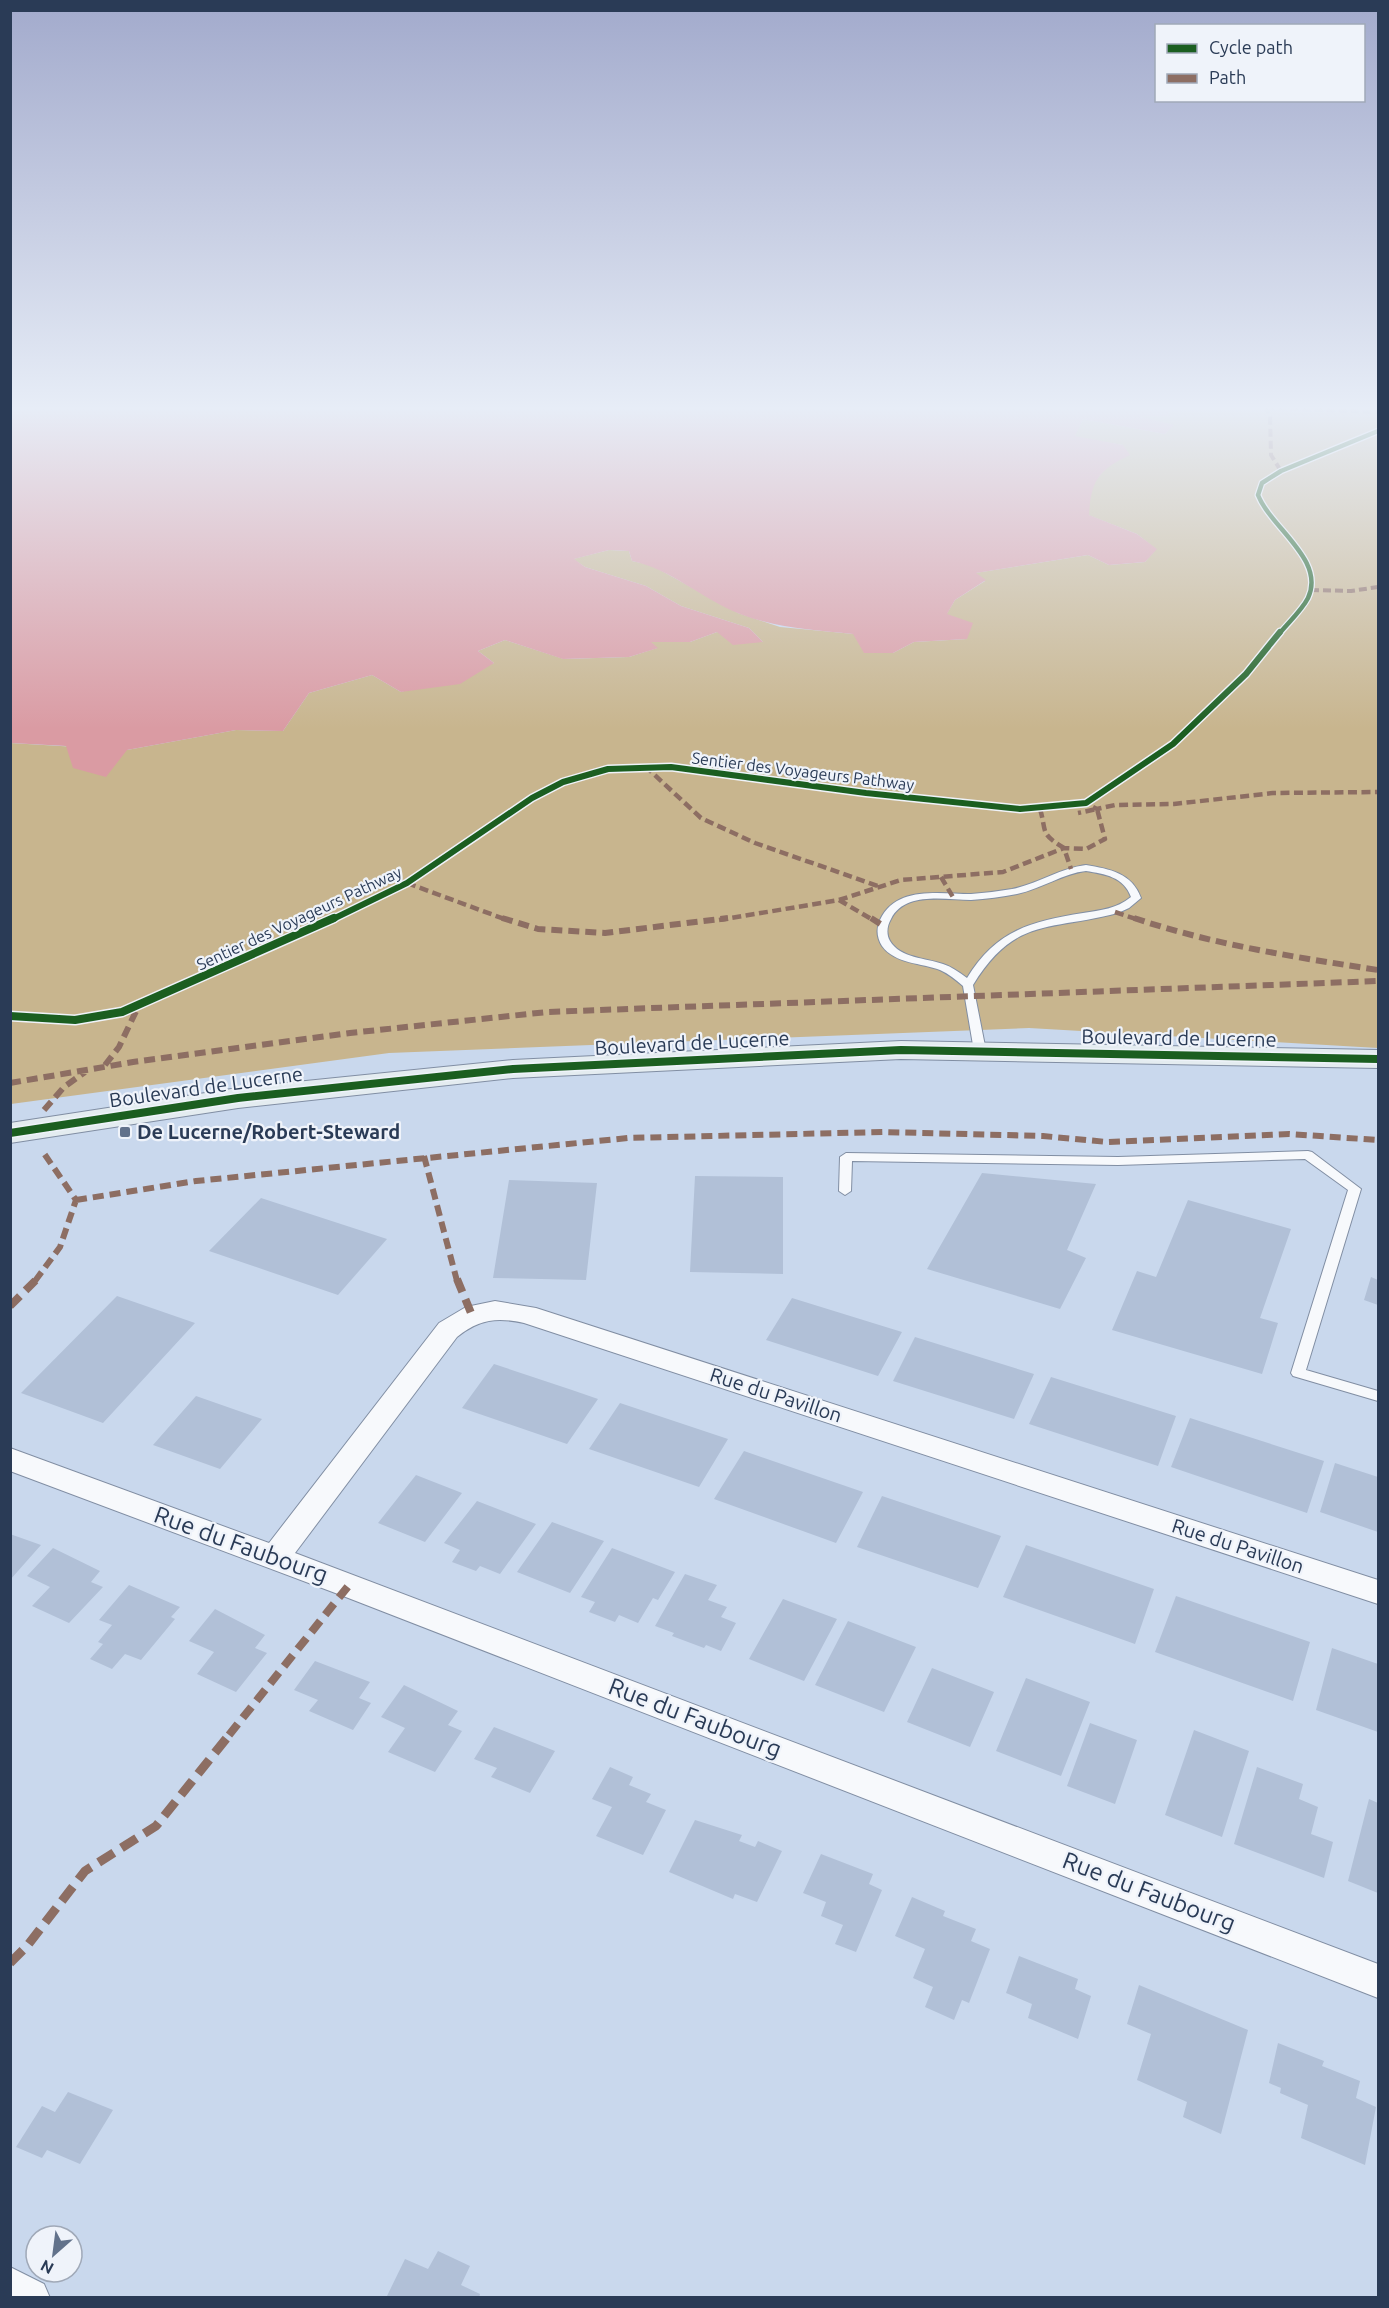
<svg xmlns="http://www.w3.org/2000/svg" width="1389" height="2308" font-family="Ubuntu,sans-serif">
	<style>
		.forest { fill: #c8b58e }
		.water { fill: #da9ba3 }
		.building { fill: #b1c0d7 }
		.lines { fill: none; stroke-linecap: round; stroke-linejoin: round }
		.service-casing { stroke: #818ea3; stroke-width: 2 }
		.minor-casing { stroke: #818ea3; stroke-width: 2 }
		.secondary-casing { stroke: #818ea3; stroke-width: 2 }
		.service { fill: #f7f9fc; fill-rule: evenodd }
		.minor { fill: #f7f9fc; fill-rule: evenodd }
		.secondary { fill: #e4ecf0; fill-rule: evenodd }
		.quiet-far4 { stroke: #8d6e63; stroke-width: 4; stroke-dasharray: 8 4; stroke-linecap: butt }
		.quiet-far3 { stroke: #8d6e63; stroke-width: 4.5; stroke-dasharray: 9 4.5; stroke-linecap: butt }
		.quiet-far2 { stroke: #8d6e63; stroke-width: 6; stroke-dasharray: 11 6; stroke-linecap: butt }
		.quiet-far1 { stroke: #8d6e63; stroke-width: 8; stroke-dasharray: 14 8; stroke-linecap: butt }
		.quiet { stroke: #8d6e63; stroke-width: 9; stroke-dasharray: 18 9; stroke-linecap: butt }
		.cycleway-far2-casing { stroke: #eff3fa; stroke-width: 7 }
		.cycleway-far1-casing { stroke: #eff3fa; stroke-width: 9 }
		.cycleway-casing { stroke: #eff3fa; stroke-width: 11 }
		.cycleway-far2 { stroke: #1b5e20; stroke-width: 4.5 }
		.cycleway-far1 { stroke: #1b5e20; stroke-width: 6 }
		.cycleway { stroke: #1b5e20; stroke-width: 8 }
		.poi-dot { fill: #62728b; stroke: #eff3fa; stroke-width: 2 }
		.labels { text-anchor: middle; stroke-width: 4.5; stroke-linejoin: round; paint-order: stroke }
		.far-street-label { font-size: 16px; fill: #2a3b56; stroke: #eff3fa }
		.street-label { font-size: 20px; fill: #2a3b56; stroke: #eff3fa }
		.poi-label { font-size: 20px; font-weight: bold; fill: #2a3b56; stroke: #eff3fa; text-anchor: start }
		.near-street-label { font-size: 24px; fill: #2a3b56; stroke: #eff3fa }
	</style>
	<rect width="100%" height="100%" fill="#c9d8ed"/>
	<path class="forest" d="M1168,406H1378V1048L1029,1028L389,1053L11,1104L10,743L127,750L236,730L283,731L309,693L372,675L401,692L494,663L478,651L505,640L564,659L629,657L657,648L650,642H690L717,632L763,642L749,628L681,606L646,586L585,567L573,559L609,550L629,551L632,561L651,565L738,613L780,627L854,634L893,653L914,642L967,639L946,615L955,600L985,581L975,573L1088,555L1109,565L1145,562L1156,549L1137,534L1088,515L1090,488L1123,445L1074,437L1083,419L1165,434L1173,425L1136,416H1169Z"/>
	<path class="water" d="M11,406H1168L1169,416H1139L1174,425L1165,434L1083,419L1075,436L1123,445L1130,455C1098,470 1091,481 1089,515L1137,534L1157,549L1145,562L1109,565L1088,555L976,573L986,580L955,600L947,614L973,623L967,639L914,642L893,653H864L853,634C814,630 777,628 740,614C702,599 671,569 632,561L629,551L609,550L574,559L585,567L646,586L681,606L749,628L763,642L733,645L717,632L690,642H651L658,648L629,657L563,659L505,640L478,651L494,663L460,684L401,692L372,675L309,693L283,731L236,730L127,750L106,777L73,768L66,746L11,743Z"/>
	<path class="building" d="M982,1173L1096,1184L1067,1250L1086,1258L1060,1309L927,1269Z
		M695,1176L783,1177V1274L690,1272Z
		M509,1180L597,1183L586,1280L493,1278Z
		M261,1198L387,1239L338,1295L209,1251Z
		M1188,1200L1291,1229L1260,1318L1278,1323L1262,1374L1112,1330L1137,1271L1156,1277Z
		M1371,1277L1378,1280V1305L1364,1300Z
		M117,1296L195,1323L103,1423L21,1393Z
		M792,1298L902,1332L878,1376L766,1340Z
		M915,1337L1034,1374L1014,1419L893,1381Z
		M494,1364L572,1390L598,1399L567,1444L462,1408Z
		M1051,1377L1176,1416L1158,1466L1029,1424Z
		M196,1396L262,1419L220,1469L153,1445Z
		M620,1403L728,1439L699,1487L589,1449Z
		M1190,1418L1324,1461L1307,1513L1171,1467Z
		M744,1451L863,1492L836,1543L714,1499Z
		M1335,1463L1378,1477V1532L1320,1512Z
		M416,1475L462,1493L425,1542L378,1523Z
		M882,1496L1001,1536L978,1588L857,1547Z
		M477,1501L536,1524L500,1574L480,1566L476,1571L452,1562L460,1550L444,1543Z
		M552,1522L604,1541L570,1593L517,1572Z
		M10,1534L41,1545L10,1580Z
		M1026,1545L1154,1589L1135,1644L1003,1597Z
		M53,1548L100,1571L91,1582L103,1587L69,1623L32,1606L50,1587L27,1576Z
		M612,1548L675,1572L658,1600L653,1598L638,1623L619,1615L615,1622L589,1612L595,1602L581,1597Z
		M685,1574L717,1585L708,1600L727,1607L721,1617L736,1623L721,1651L706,1645L704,1648L672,1636L674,1633L655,1626Z
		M129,1585L180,1607L171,1617L175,1619L141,1660L125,1654L112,1669L90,1659L103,1644L98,1642L112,1625L99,1620Z
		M1176,1596L1310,1642L1293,1701L1155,1652Z
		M783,1599L837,1619L804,1681L749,1659Z
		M215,1609L265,1635L255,1648L267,1653L236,1692L197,1674L214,1652L189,1641Z
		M848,1621L916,1647L884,1712L815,1685Z
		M1332,1648L1378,1664V1732L1316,1710Z
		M315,1661L370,1682L359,1698L371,1703L353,1730L309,1711L318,1700L294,1690Z
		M932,1668L994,1692L970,1747L907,1722Z
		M1026,1678L1090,1702L1061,1776L996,1751Z
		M404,1685L458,1711L448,1725L462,1731L435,1772L388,1752L405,1728L381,1717Z
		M1090,1723L1137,1740L1115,1804L1067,1786Z
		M494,1727L555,1751L530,1793L491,1777L497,1768L474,1759Z
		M1194,1730L1249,1751L1222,1837L1165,1815Z
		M610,1767L633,1777L629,1785L651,1794L646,1802L666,1810L643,1855L596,1836L612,1807L592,1799Z
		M1257,1767L1303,1784L1299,1799L1318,1807L1311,1834L1333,1842L1324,1878L1234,1844Z
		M1369,1799L1378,1803V1893L1348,1881Z
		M695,1820L742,1835L739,1841L755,1847L758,1841L782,1851L757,1902L735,1894L733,1899L669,1872Z
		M821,1854L873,1874L869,1884L882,1890L856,1952L835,1944L843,1925L821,1916L826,1902L803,1893Z
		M912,1897L945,1911L943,1916L976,1929L971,1941L990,1949L969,2003L962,2000L954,2020L925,2007L933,1987L913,1978L925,1949L895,1936Z
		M1019,1956L1078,1979L1075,1989L1091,1996L1078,2039L1028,2018L1032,2004L1006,1993Z
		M1139,1985L1248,2030L1221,2134L1183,2117L1187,2102L1137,2080L1151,2034L1127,2024Z
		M1278,2043L1324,2061L1322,2066L1360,2081L1356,2098L1376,2107L1365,2165L1301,2138L1308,2105L1280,2093L1281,2088L1269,2083Z
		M68,2092L113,2110L80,2164L47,2150L42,2158L16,2147L42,2106L55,2112Z
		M438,2251L470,2266L461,2285L480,2294L479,2298H386L405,2259L428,2269Z"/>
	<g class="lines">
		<g class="service-casing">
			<path id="service" d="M1086,865C1110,869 1132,873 1141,898L1129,908L1118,913C1051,931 1015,916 973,985L986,1051L984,1053L980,1054L974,1051L963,986C956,980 949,974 940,970C922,963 895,964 882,946C877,938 876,929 880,920C896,885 941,894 971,894C985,893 999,891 1012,889C1038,884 1060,868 1086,865ZM1086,871C1105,874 1124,877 1131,897C1116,909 1101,910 1083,913C1031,921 995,931 967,978C959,972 952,967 943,964C926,958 900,958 890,941C886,934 887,926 891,919C905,891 946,900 971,900C986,899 1002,897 1017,894C1041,889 1064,873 1086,871Z
				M1308,1151L1312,1152L1361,1189L1306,1370L1378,1391V1401L1293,1376L1291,1373L1348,1190L1305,1159L1118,1165L852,1161L851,1191L845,1195L839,1191L840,1157L846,1153L1118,1157Z"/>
		</g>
		<g class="minor-casing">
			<path id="minor" d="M495,1301L536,1308L1378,1580V1604L524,1323C497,1317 479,1319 457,1337L295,1553L1378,1964V1998L338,1594L10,1471V1448L269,1543L439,1323L466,1307Z
				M10,2267L44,2284L50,2298H10Z"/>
		</g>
		<g class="secondary-casing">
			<path id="secondary" d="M901,1041L1378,1050V1068L901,1059L513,1078L238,1108L10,1143V1123L238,1088L513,1060Z"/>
		</g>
		<use href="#service" class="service"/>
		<use href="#minor" class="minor"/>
		<use href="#secondary" class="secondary"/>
		<path class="quiet-far4" d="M1265,406L1270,416L1271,455L1281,471
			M1267,408L1378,412
			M1311,590L1351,591L1378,587"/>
		<path class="quiet-far3" d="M645,766L701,818L755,843L878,886
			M1093,807L1097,809L1115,805L1174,804L1273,793L1378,792
			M1040,809C1047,832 1039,833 1064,848L1071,869
			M941,877L953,897
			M407,883L507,920
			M839,900L873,920
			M1115,912L1139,920
			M719,920L839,900L901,880L1003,872L1064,848L1086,849L1105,839L1097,809L1078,813"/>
		<path class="quiet-far2" d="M502,918L538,929L605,933L728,918
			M871,918L882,925
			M1134,918C1214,945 1295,957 1378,970
			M105,1065L119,1047L138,1007
			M10,1083L133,1062L350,1033L547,1012L1378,981
			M44,1110L64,1087L85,1072
			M424,1156L457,1281
			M76,1200L196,1181L628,1138L883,1132L1043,1136L1107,1142L1289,1134L1378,1140
			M35,1281L60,1247L76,1200L43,1152"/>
		<path class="quiet-far1" d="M457,1279L471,1313
			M10,1306L37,1279
			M229,1735L349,1585"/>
		<path class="quiet" d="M10,1963L27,1946L85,1871L156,1826L230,1734"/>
		<g class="cycleway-far2-casing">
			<path id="cycleway-far2" d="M1279,634C1288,623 1302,610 1308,598C1326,560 1271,528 1258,495L1262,483L1281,471L1378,431"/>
		</g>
		<g class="cycleway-far1-casing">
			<path id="cycleway-far1" d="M331,920L407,883L532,798L563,782L608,769L671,767L866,793L1020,809L1086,803L1173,744L1246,674L1280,632"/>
		</g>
		<g class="cycleway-casing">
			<path id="cycleway" d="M10,1016L75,1020L122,1012L334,918
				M10,1133L238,1098L513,1069L901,1050L1378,1059"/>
		</g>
		<use href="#cycleway-far2" class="cycleway-far2"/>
		<use href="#cycleway-far1" class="cycleway-far1"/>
		<use href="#cycleway" class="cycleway"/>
	</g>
	<linearGradient id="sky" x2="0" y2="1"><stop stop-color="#a2aacc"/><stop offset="0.56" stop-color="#e7edf7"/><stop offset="1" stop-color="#e7edf7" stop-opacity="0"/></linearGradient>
	<rect width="1389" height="729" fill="url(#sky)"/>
	<rect class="poi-dot" x="119" y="1126" width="12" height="12" rx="3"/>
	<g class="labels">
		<g class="far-street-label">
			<text transform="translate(803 771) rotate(7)" y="6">Sentier des Voyageurs Pathway</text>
			<text transform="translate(299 918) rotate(-25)" y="6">Sentier des Voyageurs Pathway</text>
		</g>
		<g class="street-label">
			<text transform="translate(1179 1038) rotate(1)" y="7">Boulevard de Lucerne</text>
			<text transform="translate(692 1043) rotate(-3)" y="7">Boulevard de Lucerne</text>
			<text transform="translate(206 1087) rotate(-8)" y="7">Boulevard de Lucerne</text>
			<text transform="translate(776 1395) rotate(18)" y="7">Rue du Pavillon</text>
			<text transform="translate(1238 1546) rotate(18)" y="7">Rue du Pavillon</text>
		</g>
		<g class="poi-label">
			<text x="137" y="1139">De Lucerne/Robert-Steward</text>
		</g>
		<g class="near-street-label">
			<text transform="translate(241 1545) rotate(20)" y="8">Rue du Faubourg</text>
			<text transform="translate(695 1718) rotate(21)" y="8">Rue du Faubourg</text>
			<text transform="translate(1149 1892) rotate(21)" y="8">Rue du Faubourg</text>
		</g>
	</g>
	<rect width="1389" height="2308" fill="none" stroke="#2a3b56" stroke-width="24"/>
	<rect x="1155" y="24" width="210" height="78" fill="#eff3fa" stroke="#a0a9b8" stroke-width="1.5"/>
	<rect x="1167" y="44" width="30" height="9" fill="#1b5e20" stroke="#a0a9b8" stroke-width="1.5"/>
	<text x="1209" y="54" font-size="18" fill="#2a3b56">Cycle path</text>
	<rect x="1167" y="74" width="30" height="9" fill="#8d6e63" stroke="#a0a9b8" stroke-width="1.5"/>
	<text x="1209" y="84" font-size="18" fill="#2a3b56">Path</text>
	<g transform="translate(54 2254) rotate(208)"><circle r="28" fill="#eff3fa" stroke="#a0a9b8" stroke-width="1.5"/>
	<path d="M0-4.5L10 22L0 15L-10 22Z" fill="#62728b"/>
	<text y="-9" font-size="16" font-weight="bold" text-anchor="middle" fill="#2a3b56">N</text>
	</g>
</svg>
